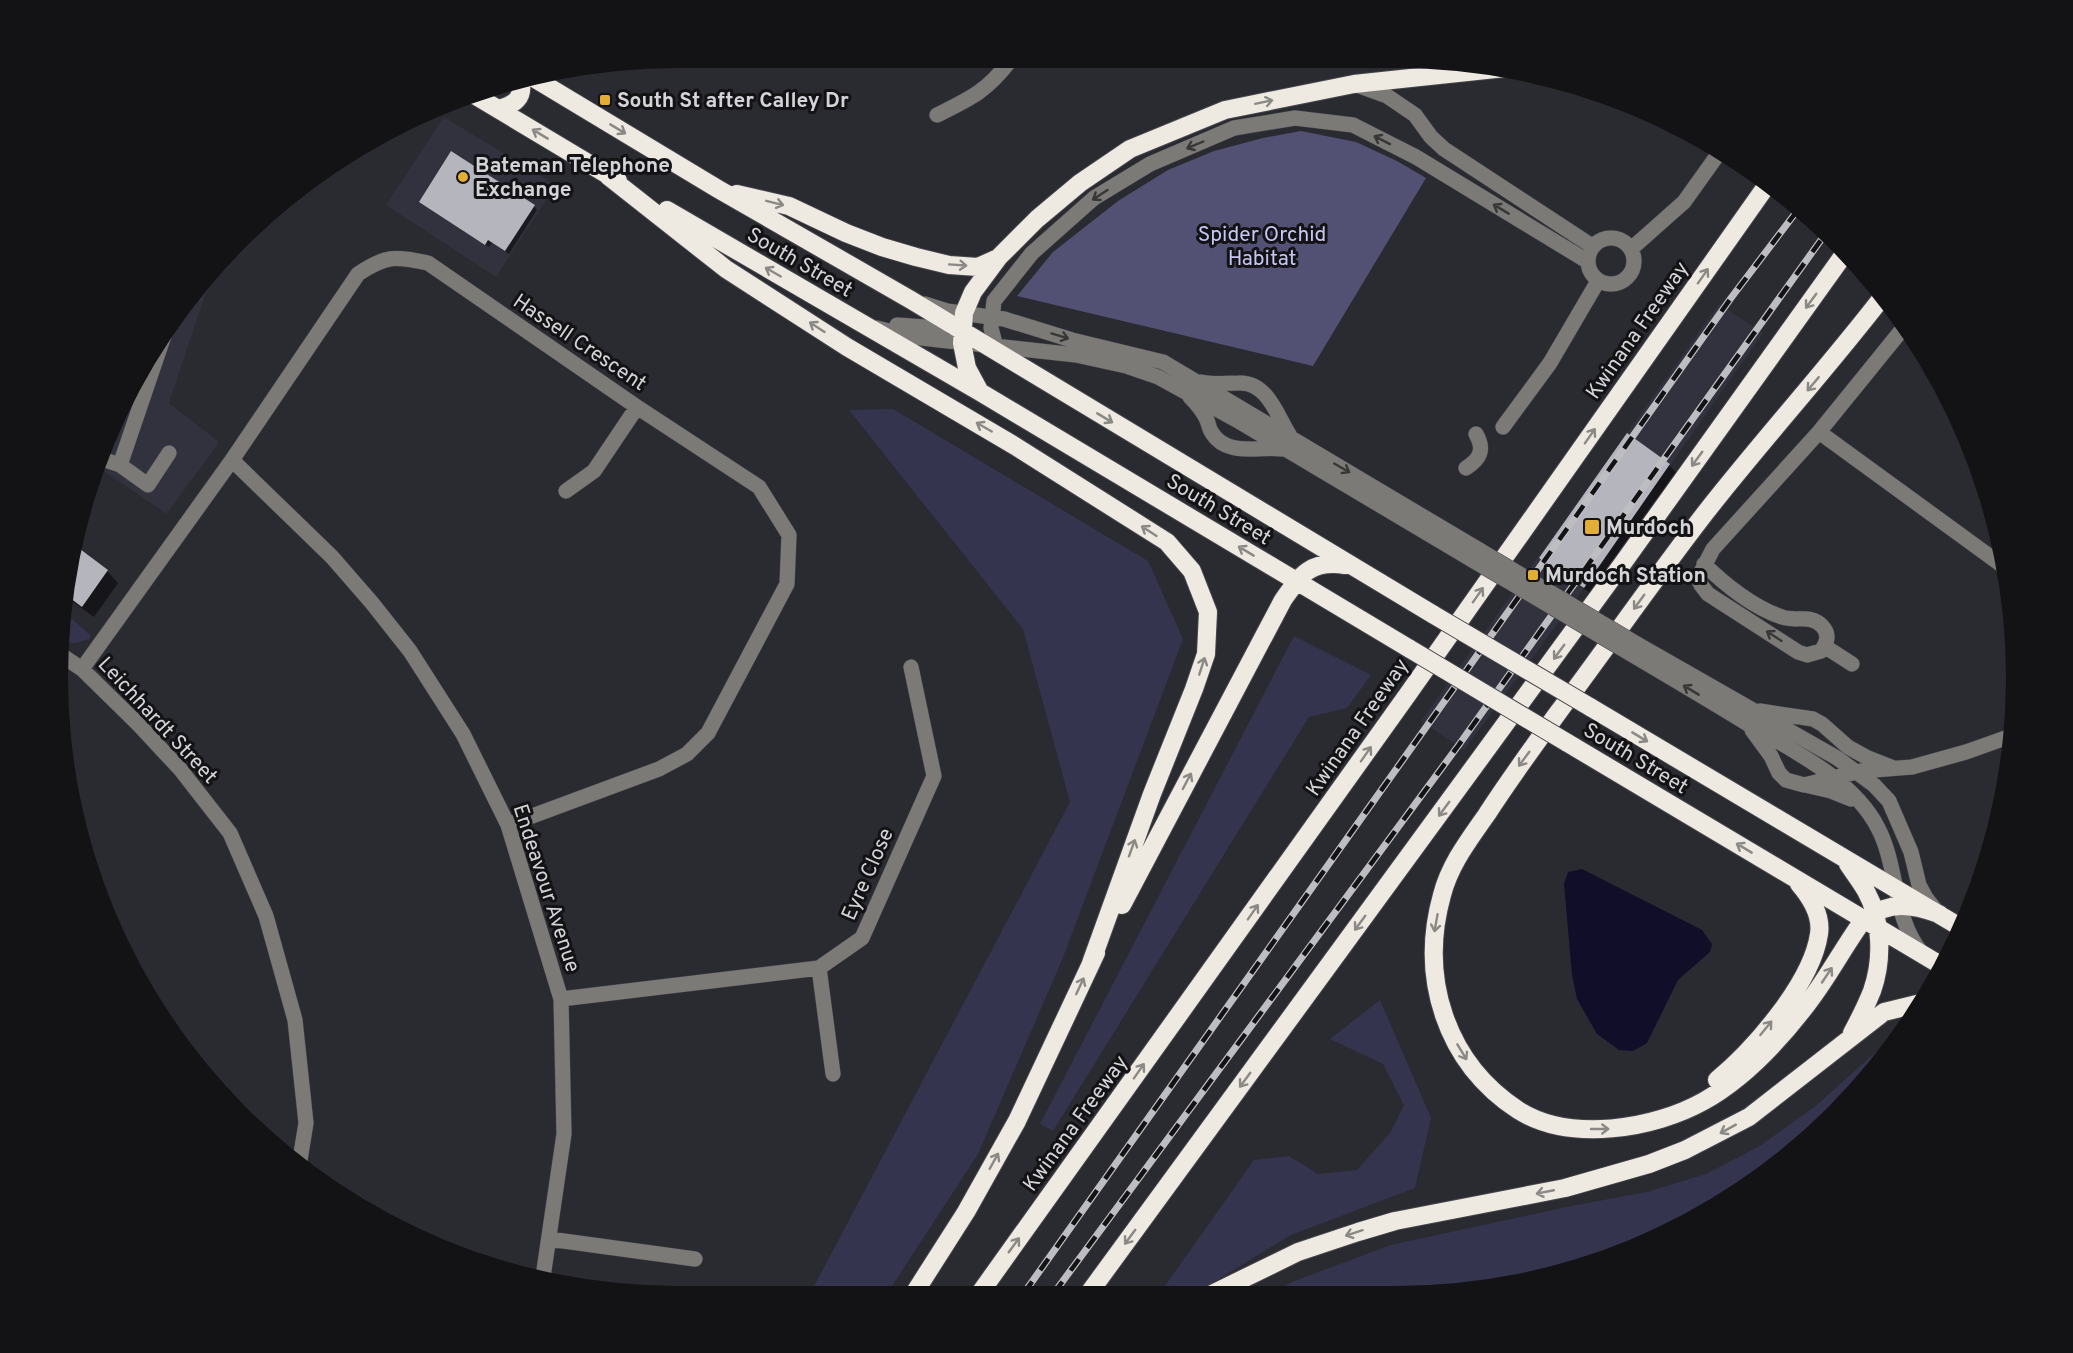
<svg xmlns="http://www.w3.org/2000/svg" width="2073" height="1353" font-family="Overpass,sans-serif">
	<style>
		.built { fill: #32323f }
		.green { fill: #35344e }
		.forest { fill: #525173 }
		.water { fill: #110e2a }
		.shadow { fill: #0007 }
		.building { fill: #b4b5bd }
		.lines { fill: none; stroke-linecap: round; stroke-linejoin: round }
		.minor-casing { stroke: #45454c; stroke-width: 16 }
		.highway-casing { stroke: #45454c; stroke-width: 20 }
		.minor { stroke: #7c7a77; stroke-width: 15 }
		.highway { stroke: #eee9e1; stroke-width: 18 }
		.rail-casing { stroke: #bebec2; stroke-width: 7 }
		.rail { stroke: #131316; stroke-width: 4.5; stroke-dasharray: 14; stroke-linecap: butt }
		.minor-bridge-casing { stroke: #45454c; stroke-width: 16; stroke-linecap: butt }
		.highway-bridge-casing { stroke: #45454c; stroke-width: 20; stroke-linecap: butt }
		.minor-bridge { stroke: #7c7a77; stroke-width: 15 }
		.highway-bridge { stroke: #eee9e1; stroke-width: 18 }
		.oneway { stroke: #8b8986 }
		.oneway2 { stroke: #383738 }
		.poi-dot { fill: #e3ae35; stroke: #131316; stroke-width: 2 }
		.labels { text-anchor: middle; stroke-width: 6; stroke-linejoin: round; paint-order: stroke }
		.poi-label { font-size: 21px; font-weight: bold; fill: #d4d4d8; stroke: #131316; text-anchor: start }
		.park-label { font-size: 21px; fill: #c6c6f6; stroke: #131316 }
		.street-label { font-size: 21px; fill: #d4d4d8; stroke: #131316 }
	</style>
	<rect width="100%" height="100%" fill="#2a2a31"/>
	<path class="built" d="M444,117L556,185L496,277L386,205Z
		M214,268L169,403L219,442L167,514L98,467L93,471L140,367L185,299Z
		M1719,304L1763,333L1584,588L1464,750L1421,721Z"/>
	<path class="green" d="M893,409L1148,561L1183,639L1062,960L978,1154L888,1292H811L1070,802L1023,629L849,410Z
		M72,619L90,635V639L75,643L64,642L63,633Z
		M1294,636L1371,675L1347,708L1309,717L1053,1131L1040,1124Z
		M1380,1000L1431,1118L1415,1188L1291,1235L1194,1294L1160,1293L1254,1160L1289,1156L1318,1174L1357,1170L1390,1133L1404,1105L1383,1064L1330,1039Z
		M1893,1042L1862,1085L1774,1168L1671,1232L1557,1275L1437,1295L1270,1294L1292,1282L1391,1245L1571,1206L1647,1192L1706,1174L1760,1146L1817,1105L1878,1050Z"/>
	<path class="forest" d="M1301,131L1356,142L1397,161L1426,178L1313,366L1017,296L1053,252L1118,201L1168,170L1214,151L1263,138Z"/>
	<path class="water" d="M1582,869L1702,930L1712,944L1710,952L1678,980L1647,1043L1633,1051L1619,1050L1597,1034L1577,999L1572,975L1564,884L1568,872Z"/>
	<path class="shadow" d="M421,202L534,206L537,210L509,254L492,242L489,247Z
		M1669,465L1676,472L1592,594L1548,565L1541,558Z
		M76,548L107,571L118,583L94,617L66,597Z"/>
	<path class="building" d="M451,151L535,205L505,251L488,240L485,245L419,202Z
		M1627,433L1670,464L1584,588L1539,558Z
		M76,546L108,570L82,607L66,595Z"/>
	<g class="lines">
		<g class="minor-casing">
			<path id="minor" d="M1354,84L1387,96L1415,115L1431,137L1444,149L1592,246
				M937,115C969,99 986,92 1009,62
				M1588 261a23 23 0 1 1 46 0a23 23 0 1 1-46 0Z
				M1631,249L1684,202L1719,153
				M925,304L947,311L1004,319L1072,340L1163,362L1481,551
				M897,325L938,328L959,324
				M877,328L912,337L1076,355L1126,366L1158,377L1240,422L1474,561
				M1002,356L995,343L991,328L994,301L1032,253L1094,198L1150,164L1234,128L1295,118L1353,125L1416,157L1587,261
				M1201,382C1214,385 1226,383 1239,383C1268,382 1277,416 1290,436
				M1190,397C1197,404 1203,411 1207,420C1209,425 1209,429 1212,433C1227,457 1259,446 1283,449
				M1503,427L1550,363L1598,281
				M1819,432L1905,326
				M99,458L120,465L148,485L169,453
				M232,460L332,557L372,603L410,651L463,734L508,825L561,999L564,1134L543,1277
				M120,465L167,327
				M1466,468C1480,459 1485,450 1476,434
				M566,491L594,471L637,407
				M1704,564C1724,584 1754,608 1782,617C1796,622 1811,614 1822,626C1830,634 1827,643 1821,651L1807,655L1798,652L1708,594L1701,585L1698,578L1713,549L1819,432L2003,566
				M1637,644L1837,758L1874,785L1889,801L1911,852L1919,885L1926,898L1937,912
				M1824,646L1852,664
				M58,653L82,669L138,724L180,769L230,833L266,916L295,1020L306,1123L299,1166
				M1631,654C1670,677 1709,700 1748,724C1792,750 1854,780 1878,828C1898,866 1893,918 1921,952
				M82,669L232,460L358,274C386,255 395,256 428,263L637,407L759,487L789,535L787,584L708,733L687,754L659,769L508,825
				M1760,711L1813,719L1822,724L1848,747L1868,758L1891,767
				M1752,730L1771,756L1779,773L1786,780L1804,785L1861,771L1912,767L1966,752L2011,736
				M1805,785L1831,791L1851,799
				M819,968L833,1074
				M561,999L819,968L862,938L934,776L911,667
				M549,1239L695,1259"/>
		</g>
		<g class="highway-casing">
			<path id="highway" d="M532,77L718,189L911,300L1434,615
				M471,93L618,181
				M498,109C514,105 525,98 520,80
				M608,176L726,269L847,347L1015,446L1167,542L1192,571L1208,612L1206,654L1194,689L1152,794L1091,963
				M737,194L789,206L846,233L882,247L916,257L949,265L978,267L998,258
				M667,210L980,392L1410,649
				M1884,295C1827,369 1764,438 1706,512C1655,578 1607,647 1557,714C1533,747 1509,780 1487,814C1469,840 1450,864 1442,895C1419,977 1445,1062 1518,1110C1570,1143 1654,1129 1704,1101C1745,1078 1780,1040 1808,1003C1829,976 1844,946 1864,919C1890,901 1911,904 1939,914
				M980,392L967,368L962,343L964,313L973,292L999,257L1037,219L1080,183L1130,149L1225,110L1354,84L1505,68
				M1590,707L1960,927
				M1566,742L1942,966
				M1848,864C1854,873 1861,882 1866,891C1882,920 1883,960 1872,991C1866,1006 1859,1020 1852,1033
				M1122,905L1283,600C1301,574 1311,560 1345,565
				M1717,1080C1754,1049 1812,983 1819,934C1822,915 1811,898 1799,884
				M915,1292L966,1212L1017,1121L1096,953
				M980,1293L1408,694L1767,185
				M1089,1293L1623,563L1845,253
				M1212,1294L1298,1252L1358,1232L1395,1221L1565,1188L1649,1164L1685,1150L1749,1117L1884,1012L1921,1003"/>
		</g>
		<use href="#minor" class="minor"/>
		<use href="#highway" class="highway"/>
		<g class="rail-casing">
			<path id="rail" d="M1024,1293L1731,298L1800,207
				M1054,1293L1458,746L1826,233"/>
		</g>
		<use href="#rail" class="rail"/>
		<g class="minor-bridge-casing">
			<path id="minor-bridge" d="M1481,551L1637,644
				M1474,561L1631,654"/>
		</g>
		<g class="highway-bridge-casing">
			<path id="highway-bridge" d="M1434,615L1590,707
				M1410,649L1566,742"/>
		</g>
		<use href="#minor-bridge" class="minor-bridge"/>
		<use href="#highway-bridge" class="highway-bridge"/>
	</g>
	<defs><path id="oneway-shaft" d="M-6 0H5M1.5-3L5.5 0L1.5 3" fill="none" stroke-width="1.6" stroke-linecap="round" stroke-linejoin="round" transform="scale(1.5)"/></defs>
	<g class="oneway">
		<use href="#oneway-shaft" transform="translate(1264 102) rotate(-12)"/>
		<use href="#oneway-shaft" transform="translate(618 129) rotate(31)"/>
		<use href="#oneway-shaft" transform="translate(540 134) rotate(-149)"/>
		<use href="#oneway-shaft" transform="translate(775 203) rotate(14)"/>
		<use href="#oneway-shaft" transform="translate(958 265) rotate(4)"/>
		<use href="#oneway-shaft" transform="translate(773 272) rotate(-150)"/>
		<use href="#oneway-shaft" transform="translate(1703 276) rotate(-55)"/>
		<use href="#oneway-shaft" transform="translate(1811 301) rotate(126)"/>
		<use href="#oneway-shaft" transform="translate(817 327) rotate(-147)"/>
		<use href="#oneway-shaft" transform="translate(1813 384) rotate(130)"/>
		<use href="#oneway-shaft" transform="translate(1105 418) rotate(31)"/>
		<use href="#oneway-shaft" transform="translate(984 427) rotate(-150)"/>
		<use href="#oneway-shaft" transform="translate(1590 436) rotate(-55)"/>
		<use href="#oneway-shaft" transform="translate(1697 459) rotate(126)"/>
		<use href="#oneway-shaft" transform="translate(1149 531) rotate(-147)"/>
		<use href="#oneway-shaft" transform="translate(1246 551) rotate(-149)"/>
		<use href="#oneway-shaft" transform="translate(1478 595) rotate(-55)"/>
		<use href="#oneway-shaft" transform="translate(1639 602) rotate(126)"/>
		<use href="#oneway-shaft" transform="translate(1559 652) rotate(126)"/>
		<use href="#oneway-shaft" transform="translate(1202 666) rotate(-72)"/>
		<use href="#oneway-shaft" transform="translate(1640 737) rotate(31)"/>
		<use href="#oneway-shaft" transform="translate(1366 754) rotate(-55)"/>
		<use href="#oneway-shaft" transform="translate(1524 759) rotate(126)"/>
		<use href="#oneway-shaft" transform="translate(1187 781) rotate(-62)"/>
		<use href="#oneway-shaft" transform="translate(1444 809) rotate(126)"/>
		<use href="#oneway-shaft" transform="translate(1132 848) rotate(-70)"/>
		<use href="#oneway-shaft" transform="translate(1744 848) rotate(-149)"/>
		<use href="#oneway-shaft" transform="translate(1253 912) rotate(-55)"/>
		<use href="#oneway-shaft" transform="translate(1360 923) rotate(126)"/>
		<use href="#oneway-shaft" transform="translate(1436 923) rotate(100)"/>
		<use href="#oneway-shaft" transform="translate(1827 975) rotate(-56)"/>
		<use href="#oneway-shaft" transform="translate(1080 986) rotate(-65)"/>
		<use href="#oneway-shaft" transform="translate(1766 1028) rotate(-51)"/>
		<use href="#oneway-shaft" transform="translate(1462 1052) rotate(59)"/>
		<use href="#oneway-shaft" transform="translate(1139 1071) rotate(-55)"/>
		<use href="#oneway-shaft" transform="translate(1245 1080) rotate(126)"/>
		<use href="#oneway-shaft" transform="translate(1600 1129)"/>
		<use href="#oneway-shaft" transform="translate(1728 1129) rotate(151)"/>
		<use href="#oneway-shaft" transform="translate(994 1161) rotate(-61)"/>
		<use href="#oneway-shaft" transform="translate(1545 1192) rotate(169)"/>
		<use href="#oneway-shaft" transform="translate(1354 1233) rotate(162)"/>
		<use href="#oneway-shaft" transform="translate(1130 1237) rotate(126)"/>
		<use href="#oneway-shaft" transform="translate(1014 1245) rotate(-54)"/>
	</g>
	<g class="oneway2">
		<use href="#oneway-shaft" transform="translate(1382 140) rotate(-153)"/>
		<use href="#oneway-shaft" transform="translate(1195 145) rotate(157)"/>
		<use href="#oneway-shaft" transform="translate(1100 195) rotate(147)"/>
		<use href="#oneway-shaft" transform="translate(1501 209) rotate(-149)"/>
		<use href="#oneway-shaft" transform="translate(1060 336) rotate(17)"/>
		<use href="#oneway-shaft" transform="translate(1342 468) rotate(30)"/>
		<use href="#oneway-shaft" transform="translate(1774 636) rotate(-147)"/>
		<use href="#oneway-shaft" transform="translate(1691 690) rotate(-149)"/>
	</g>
	<g class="poi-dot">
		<rect x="599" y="94" width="12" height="12" rx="3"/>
		<circle cx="463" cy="177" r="6"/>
		<rect x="1584" y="519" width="16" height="16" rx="3"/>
		<rect x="1527" y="569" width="12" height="12" rx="3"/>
	</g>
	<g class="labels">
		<g class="poi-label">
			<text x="617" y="107">South St after Calley Dr</text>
			<text x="475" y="172">Bateman Telephone<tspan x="475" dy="24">Exchange</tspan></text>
			<text x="1606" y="534">Murdoch</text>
			<text x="1545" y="582">Murdoch Station</text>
		</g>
		<g class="park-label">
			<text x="1262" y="241">Spider Orchid<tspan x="1262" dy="24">Habitat</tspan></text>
		</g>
		<g class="street-label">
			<text transform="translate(800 262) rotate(30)" y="7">South Street</text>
			<text transform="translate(1637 330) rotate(-55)" y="7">Kwinana Freeway</text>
			<text transform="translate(580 342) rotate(34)" y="7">Hassell Crescent</text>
			<text transform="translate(1219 509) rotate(31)" y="7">South Street</text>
			<text transform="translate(158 720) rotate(47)" y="7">Leichhardt Street</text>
			<text transform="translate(1357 727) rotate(-55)" y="7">Kwinana Freeway</text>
			<text transform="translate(1636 758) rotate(31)" y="7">South Street</text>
			<text transform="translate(867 874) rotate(-66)" y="7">Eyre Close</text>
			<text transform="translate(547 888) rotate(72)" y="7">Endeavour Avenue</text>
			<text transform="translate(1075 1123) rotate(-54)" y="7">Kwinana Freeway</text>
		</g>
	</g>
	<path d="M0 0H2073V1353H0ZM677 68H1397A609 609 0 0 1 2006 677V677A609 609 0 0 1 1397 1286H677A609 609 0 0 1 68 677V677A609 609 0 0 1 677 68Z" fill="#131316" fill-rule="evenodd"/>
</svg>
